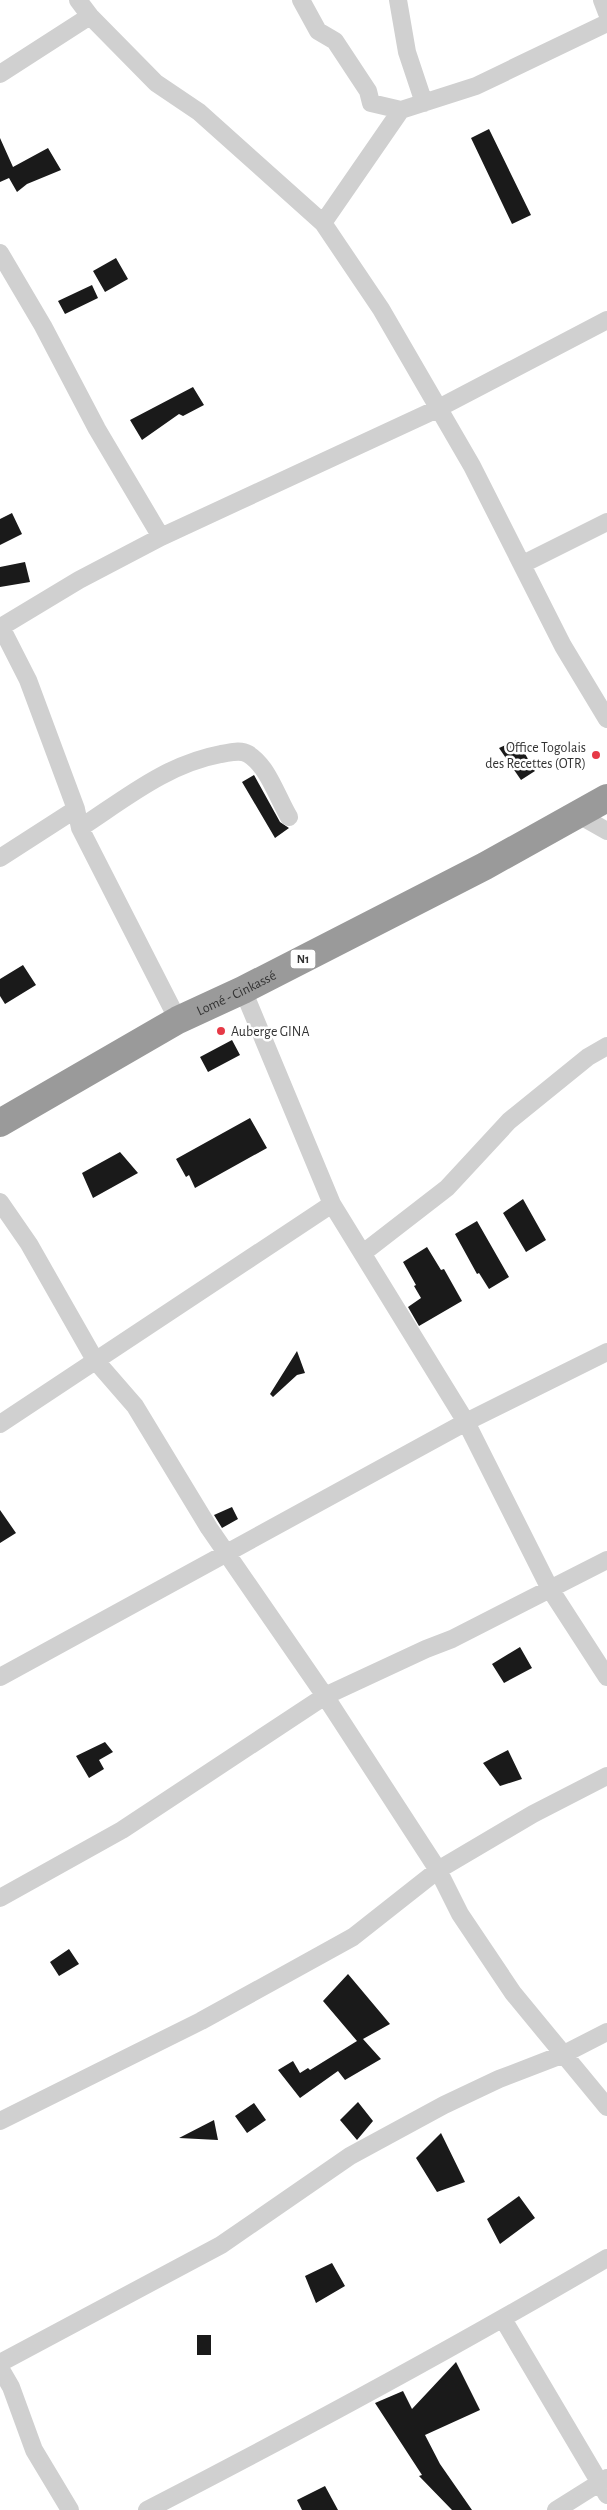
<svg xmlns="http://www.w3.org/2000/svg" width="607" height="2510" font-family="'Alegreya Sans',sans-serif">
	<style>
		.building { fill: #1a1a1a }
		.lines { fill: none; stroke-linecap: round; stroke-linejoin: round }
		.street { stroke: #d0d0d0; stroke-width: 18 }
		.highway { stroke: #9a9a9a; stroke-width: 28 }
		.poi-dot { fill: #e63946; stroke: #fff; stroke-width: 2 }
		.labels { text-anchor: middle; stroke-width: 5; stroke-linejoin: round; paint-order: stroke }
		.shield { fill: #fff; stroke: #707070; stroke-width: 1 }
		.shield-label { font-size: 12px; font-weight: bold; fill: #333 }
		.poi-label { font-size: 14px; fill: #333; stroke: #fff; text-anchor: end }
		.street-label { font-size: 14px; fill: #333; stroke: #fff }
	</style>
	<rect width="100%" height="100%" fill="#fff"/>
	<path class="building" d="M489,129L531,215L512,224L471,138Z
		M0,138L13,167L48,148L61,170L27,184L17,192L9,178L0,182Z
		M116,258L128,279L105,292L93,271Z
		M92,285L98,298L65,314L58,301Z
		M193,387L204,405L183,416L179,414L142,440L130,420Z
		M12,513L22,534L0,545V519Z
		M25,562L30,582L0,587V567Z
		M517,740L535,771L521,780L499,748Z
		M254,775L280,822L289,828L275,838L242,782Z
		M23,965L36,985L5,1004L0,996V979Z
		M232,1040L240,1055L208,1072L200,1057Z
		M250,1118L267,1148L195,1188L189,1175L186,1177L176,1159Z
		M120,1152L138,1173L93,1198L82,1173Z
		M523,1199L546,1240L526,1252L503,1213Z
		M477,1221L509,1277L489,1289L479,1273L477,1274L455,1234Z
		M427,1247L441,1270L444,1269L462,1301L419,1326L408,1307L421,1298L414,1286L416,1285L403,1262Z
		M297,1351L305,1373L297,1375L273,1397L270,1394Z
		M232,1507L238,1519L222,1528L214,1515Z
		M0,1510L16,1533L0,1543Z
		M520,1647L532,1668L504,1683L492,1664Z
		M105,1742L113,1752L99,1760L104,1769L89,1778L76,1756Z
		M508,1750L522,1779L500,1786L483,1763Z
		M69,1949L79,1964L59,1976L50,1962Z
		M348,1974L390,2024L363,2039L381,2059L345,2080L338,2071L300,2098L278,2070L293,2061L300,2073L308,2068L310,2070L357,2041L323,2001Z
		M358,2102L373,2121L357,2140L340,2120Z
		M254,2103L266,2120L247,2133L235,2116Z
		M214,2120L218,2140L179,2138Z
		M441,2133L465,2182L437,2192L416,2158Z
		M519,2196L535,2218L500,2244L487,2219Z
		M332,2263L345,2286L316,2303L305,2276Z
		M197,2335H211V2355H197Z
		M456,2362L480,2410L425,2435L440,2464L472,2510H452L419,2476L422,2475L375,2403L403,2391L412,2409Z
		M325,2486L338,2510H302L297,2500Z"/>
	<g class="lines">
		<path class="street" d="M78,0L90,16L156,83L199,112L323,223L381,309L472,466L563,646L607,719
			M301,0L318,31L335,41L368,91L371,103L401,110
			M398,0L407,52L424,103
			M602,0L607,13
			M0,74L90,16
			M323,223L401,110L476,86L607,23
			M0,253L43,326L97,429L161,537
			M523,564L607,522
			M577,814L607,831
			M80,828C126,798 167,764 221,754C229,753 240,749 248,754C268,766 277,797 289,817
			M0,858L76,809
			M243,990L332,1204L466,1422L550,1589L607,1677
			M178,1020L80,828L76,809L28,680L1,627L79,580L161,537L435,410L607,320
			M0,1202L29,1244L95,1360L135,1406L209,1528L325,1696L438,1870L460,1914L513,1993L607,2107
			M363,1253L447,1188L509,1121L588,1057L607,1046
			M0,1424L332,1204
			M0,1677L466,1422L607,1352
			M0,1898L122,1830L325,1696L426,1649L452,1639L607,1560
			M0,2121L201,2021L353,1937L438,1870L533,1814L607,1776
			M503,2319L607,2495
			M0,2363L221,2245L350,2156L444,2105L499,2079L564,2054L607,2032
			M0,2368L11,2387L34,2450L70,2510
			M147,2510C302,2430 456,2347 607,2258
			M556,2510L607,2478"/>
		<path class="highway" id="s1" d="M0,1123L178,1020L243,990L485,866L607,798"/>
	</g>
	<g class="poi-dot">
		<circle cx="596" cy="755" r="5"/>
		<circle cx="221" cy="1031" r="5"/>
	</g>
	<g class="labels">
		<rect class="shield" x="290.5" y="949.5" width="25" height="19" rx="4"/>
		<g class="shield-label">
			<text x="303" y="963">N1</text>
		</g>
		<g class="poi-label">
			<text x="586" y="752">Office Togolais<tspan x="586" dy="16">des Recettes (OTR)</tspan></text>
			<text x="231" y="1036" text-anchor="start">Auberge GINA</text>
		</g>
		<g class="street-label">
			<text dy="5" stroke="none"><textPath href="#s1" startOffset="270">Lomé - Cinkassé</textPath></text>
		</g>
	</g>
</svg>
